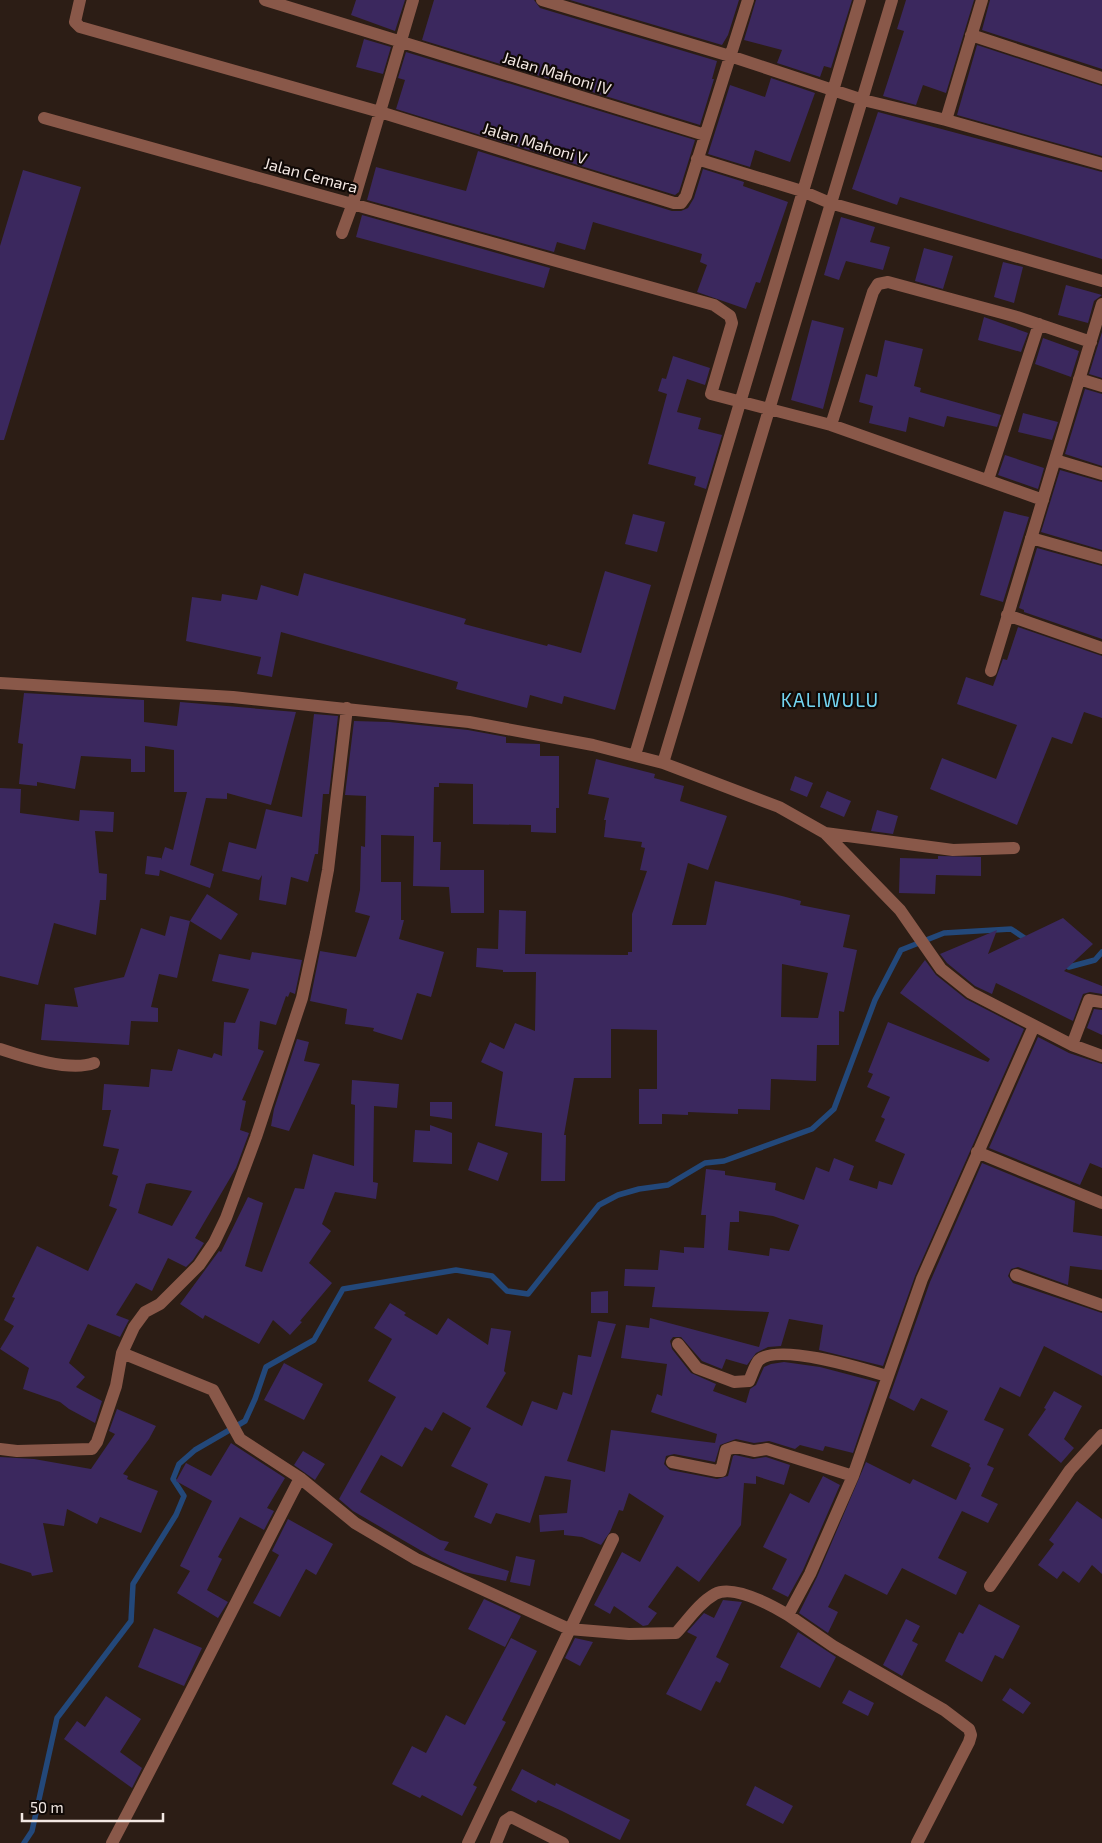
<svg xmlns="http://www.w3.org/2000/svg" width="1102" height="1843" font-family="'Exo 2',sans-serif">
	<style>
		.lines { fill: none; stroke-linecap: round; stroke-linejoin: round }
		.stream { stroke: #23487a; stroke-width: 5.5 }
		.building { fill: #3b285e; fill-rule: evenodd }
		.minor { stroke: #895849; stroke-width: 12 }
		.labels { text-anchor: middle; stroke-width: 4.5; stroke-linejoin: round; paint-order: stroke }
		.street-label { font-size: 16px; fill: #f3e8e3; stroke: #100906 }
		.quarter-label { font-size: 19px; letter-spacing: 1px; fill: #73d4f1; stroke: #100906 }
	</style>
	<rect width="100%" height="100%" fill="#2c1d15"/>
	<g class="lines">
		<path class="stream" d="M1062,963L1069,967L1095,960L1102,952
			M24,1843L32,1831L57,1718L131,1621L133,1584L176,1515L184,1496L173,1479L179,1464L195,1450L245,1421L255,1399L266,1367L314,1340L343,1289L456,1270L492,1276L507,1291L528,1294L599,1205L618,1195L639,1189L668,1185L705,1163L724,1161L812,1129L834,1109L875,1000L901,950L944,933L1011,929L1029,941"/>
	</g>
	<path class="building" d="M356,0H405L395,31L351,15Z
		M434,0H534L540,8L717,61L712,79H714L700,125L422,40Z
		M570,0H739L728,35L722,45Z
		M756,0H852L831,68L824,66L820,77L777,63L782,50L744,40Z
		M906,0H974L946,93L923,85L916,105L883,96L904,31L897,29Z
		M990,0H1102V69L982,30Z
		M364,39L391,47L383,74L356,67Z
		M977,45L1102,86V156L957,115Z
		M406,52L695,140L679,192L675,195L396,109L405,80L398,78Z
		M771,78L815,93L790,162L755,150L750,167L708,154L730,85L765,97Z
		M878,112L1102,172V259L900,197L897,205L852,189Z
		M478,151L672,211H681L688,208L694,198L703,169L744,182L743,186L788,202L760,283L756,282L746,309L697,292L707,265L700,262L702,254L593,222L585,250L557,242L554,252L367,200L376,167L466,191Z
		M23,170L81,187L4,440H0V246Z
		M362,215L550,268L544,288L356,237Z
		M841,217L875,227L870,242L890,247L883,270L846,261L839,280L824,275Z
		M924,248L953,256L943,289L915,281Z
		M1003,262L1023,267L1014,303L994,297Z
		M1066,285L1102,295L1094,301L1088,323L1058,315Z
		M984,317L1028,333L1021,352L978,340Z
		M812,320L844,328L823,409L791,400Z
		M1102,332V378L1089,374Z
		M1043,338L1079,351L1071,377L1035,364Z
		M885,340L923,349L914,386L921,388L920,392L1001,415L997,427L947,416L944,427L909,417L906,432L869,423L873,406L859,402L866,374L877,377Z
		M673,356L710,368L705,385L687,379L677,412L701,418L698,429L722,435L706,489L694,485L696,477L648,464L667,394L658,391L662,378L666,379Z
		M1085,389L1102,394V466L1065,454Z
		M1023,413L1058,422L1052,440L1018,432Z
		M1005,455L1044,468L1038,489L998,475Z
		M1060,470L1102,482V550L1041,532Z
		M1004,511L1029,517L1003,602L980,595Z
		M633,514L665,522L657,552L625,544Z
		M1037,548L1102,566V639L1024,612V610L1019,608Z
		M605,571L651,585L615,710L564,696L562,704L530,695L527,708L456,689L458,682L281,632L272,677L257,674L261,657L186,641L192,597L221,601L222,594L257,600L261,585L298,596L304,573L466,619L464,624L547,646L548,644L581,653Z
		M1018,627L1102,656V718L1084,712L1072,744L1052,737L1017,825L930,789L942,758L996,779L1017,725L957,704L966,677L993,686L1003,659L1007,660Z
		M24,693L144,700V722L177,726L180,702L296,712L271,805L227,793V799L206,798L190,865L214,874L210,888L160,870L159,876L145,874L147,856L161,858V860L165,847L173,850L187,792H174V750L145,746V772H131V759L81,756L75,789L37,782V786L19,784L23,744L18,743Z
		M314,714L338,716L329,794H323L318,854H315L308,882L291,877L286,905L259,900L262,875L259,880L222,871L229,842L256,849L266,809L302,817Z
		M354,721L389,722L468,730L506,737V743L540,744V756H559V808H556V833L531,832V825L473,824V784L439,783V787H434L433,842H441L440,870H484V913H451L449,887L413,886L414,836L381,835V882H401V920H404L399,939L444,952L431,997L417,993L402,1040L373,1031L374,1028L345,1024L347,1009L310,1001L320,951L356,957L370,916L355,912L360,890L361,846L365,847L366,796L345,795Z
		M596,759L655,774L654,778L684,786L680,801L727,816L708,870L688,863L672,925H706L715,881L782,896L801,901L800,905L850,915L843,947L857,950L844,1012L839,1011V1045H817L816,1081L771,1079L770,1110L738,1109V1114L688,1112V1115L662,1114V1124H639V1089H657V1030L611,1029V1078H574L564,1135H566L565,1181H541L542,1133L495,1126L503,1072L481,1062L490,1042L504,1049L515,1023L535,1031L536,972H503V970L476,967L477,948L498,949L499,910L526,911L525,954L628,955V952H632V914L647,871L640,870L645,848L641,847L642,842L604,837L606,820H604L609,798L588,794ZM782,964L828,973L818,1018L781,1017Z
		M795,776L813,783L807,797L790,790Z
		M0,788L21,789L20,813L79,821L80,810L114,812L113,832L95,831L99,873L107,874L106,900H100L96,935L54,923L38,985L0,976Z
		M827,791L851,801L844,817L820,807Z
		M877,810L898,816L893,834L871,831Z
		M938,856L981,857V876L936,875L935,894L899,893L900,858L938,859Z
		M207,894L238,914L221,940L190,921Z
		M170,916L190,921L177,978L159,974L151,1007L158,1008V1022L131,1021L129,1045L41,1040L45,1004L78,1007L74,988L124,977L141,928L165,936Z
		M1063,918L1093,944L1064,971L1102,986V994L1090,992L1083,994L1073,1021L996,983L992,994L975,986L947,963L940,954L997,930L988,954Z
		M252,952L302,960L295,994L290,992L288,997L286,996L276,1025L260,1021L258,1049L264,1051L242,1100L246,1101L240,1130L249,1133L236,1168L195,1238L204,1243L193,1260L186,1267L168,1258L152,1291L136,1283L116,1315L129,1320L120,1337L88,1324L69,1363L85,1377L76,1387L102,1401L95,1423L69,1409L60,1402L23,1389L29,1368L0,1349L14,1326L4,1320L15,1298L12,1297L37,1246L88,1271L117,1209L109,1206L118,1176L112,1174L119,1149L103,1146L111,1110H102L104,1084L149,1087L151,1069L172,1071L178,1049L212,1058L214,1053L222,1056L224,1022L235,1023L249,989L212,981L219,954L250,960ZM150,1183L192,1191L172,1226L138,1213L146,1184Z
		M925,960L936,975L966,999L1024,1029L915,1276L883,1366L819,1350L823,1325L789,1319L781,1346L768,1347L756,1353L747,1365L726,1359L722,1369L702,1361L681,1337H673L670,1341L672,1349L691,1373L716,1384L713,1391L746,1403L750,1389L756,1385L764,1367L771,1364L784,1362L820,1367L877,1382L853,1453L825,1446L823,1451L800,1445L795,1449L769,1441L754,1443L736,1439L720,1445L715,1462L674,1454L666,1456L664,1464L670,1470L717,1479L728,1476L733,1456L735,1455L753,1459L766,1457L790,1465L784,1485L756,1476V1484L744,1483L741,1525L699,1582L677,1566L648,1607L657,1613L648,1625L643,1626L614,1606L610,1614L594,1605L622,1552L640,1562L664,1516L629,1493L623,1511L619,1510L610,1532L601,1545L582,1537L564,1535V1530L540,1532L539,1515L567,1513L571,1480L545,1476L530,1523L496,1513L491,1524L474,1517L488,1484L451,1466L471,1428L443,1412L432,1431L425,1427L402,1467L381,1455L360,1492L440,1540L449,1542L444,1550L509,1571L506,1581L464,1572L432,1557L353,1511L339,1499L396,1397L368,1381L392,1339L374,1328L390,1303L406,1313L404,1315L437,1335L448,1318L488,1345L491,1328L511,1331L504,1371L506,1373L486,1407L522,1426L532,1401L557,1410L563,1392L572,1395L578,1355L591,1357L598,1321L616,1324L567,1461L605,1472L611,1430L715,1443L717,1434L651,1412L657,1394L662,1396L667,1364L621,1358L626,1325L649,1328L650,1318L759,1347L769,1312L652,1307L655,1287L624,1286L625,1269L658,1270L660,1250L684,1253V1247L704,1248L706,1215H701L706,1169L725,1171V1175L776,1183L775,1190L804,1200L816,1167L829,1172L834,1158L854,1166L849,1180L877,1189L879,1181L892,1185L905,1154L875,1141L885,1119L881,1117L890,1097L867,1087L873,1074L868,1072L888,1022L988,1062L990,1059L900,993ZM739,1211L773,1216L799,1225L789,1251L770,1248L769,1256L728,1250L730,1222H739Z
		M1094,1009L1102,1010V1035L1087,1028Z
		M1038,1037L1069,1053L1102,1064V1168L1090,1163L1080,1185L989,1148Z
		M297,1039L309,1042L304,1061L320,1064L289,1131L271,1126L274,1109Z
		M352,1080L399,1084L397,1108L374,1106L373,1182L378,1183L376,1199L335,1192L322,1224L331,1231L309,1263L332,1283L300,1321L302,1322L290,1335L273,1320L259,1344L205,1315L203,1319L180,1304L219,1251L221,1252L248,1197L263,1203L245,1266L262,1272L295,1188L304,1189L313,1154L354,1166L355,1105L351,1104Z
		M430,1102H452V1119L430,1116Z
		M430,1125L452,1133V1164L413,1162L415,1130L430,1131Z
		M478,1142L508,1153L498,1181L468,1170Z
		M982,1163L1075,1201L1073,1232L1102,1236V1270L1070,1266L1068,1285L1018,1267L1011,1269L1008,1276L1013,1283L1102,1313V1376L1044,1346L1020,1397L1000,1387L984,1420L1004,1429L987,1465L994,1468L981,1496L998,1504L988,1523L962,1511L938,1558L967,1572L956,1595L902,1568L887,1595L845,1574L828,1607L838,1612L828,1633L799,1613L817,1577L866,1462L910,1484L913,1479L956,1500L971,1468L969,1466L970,1464L931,1446L948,1411L921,1398L914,1411L889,1398L930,1282Z
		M608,1291V1313H591V1292Z
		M284,1363L323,1384L304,1420L264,1400Z
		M1054,1391L1082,1406L1064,1439L1074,1448L1061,1463L1028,1435L1046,1409L1044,1408Z
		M117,1409L156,1426L149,1439L123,1474L128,1476L127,1479L158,1491L141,1533L100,1517L97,1524L67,1509L64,1526L43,1523L53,1572L32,1576L31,1573L0,1563V1457L34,1459L91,1469L115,1434L109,1431Z
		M231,1443L285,1478L267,1508L274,1511L264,1530L240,1517L218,1557L222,1559L207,1590L228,1602L218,1618L177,1593L190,1571L180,1566L212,1501L176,1481L186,1463L211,1476Z
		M303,1451L325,1464L315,1480L294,1465Z
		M823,1476L840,1485L803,1570L788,1597L772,1589L787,1559L763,1547L790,1493L809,1503Z
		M1077,1501L1102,1519V1574L1092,1565L1079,1583L1063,1571L1057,1579L1038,1565L1054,1544L1049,1540Z
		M288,1519L333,1544L316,1575L306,1569L280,1617L253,1603L279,1555L272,1551Z
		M516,1556L535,1560L530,1586L510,1582Z
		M484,1599L521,1616L505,1647L468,1629Z
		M723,1600L742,1602L716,1657L729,1664L720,1683L716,1681L701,1711L666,1694L697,1637L687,1632L704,1613L714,1618Z
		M979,1604L1020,1626L1003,1659L995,1655L982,1682L945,1661L959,1632L963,1634Z
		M906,1619L920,1626L912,1641L918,1644L902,1676L883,1665Z
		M154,1628L202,1648L184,1686L138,1667Z
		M798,1632L836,1657L820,1688L780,1667Z
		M511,1638L537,1651L502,1720L506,1722L473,1785L477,1787L462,1816L422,1795L420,1798L392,1784L412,1746L426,1753L446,1715L465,1725Z
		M575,1638L593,1642L580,1666L565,1658Z
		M1010,1688L1031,1703L1023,1714L1002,1700Z
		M849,1690L874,1703L868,1716L842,1703Z
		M106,1696L141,1719L120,1752L142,1768L132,1788L64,1739L77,1721L85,1727Z
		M522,1769L555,1786L556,1783L630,1820L620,1840L562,1811L538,1800L536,1803L511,1790Z
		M755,1786L793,1806L783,1824L746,1805Z"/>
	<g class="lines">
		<path class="minor" d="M80,0L75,22L80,27L380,112L674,203H681L686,196L748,0
			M265,0L705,135
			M542,0L730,56L863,100L946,120L1102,164
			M971,35L1102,78
			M44,118L714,305L730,316L732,323L711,394L831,425L1043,500
			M946,120L982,0
			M697,159L802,191L830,203L1102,281
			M342,233L353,203L413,0
			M1079,379L1102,386
			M831,425L873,292L878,284L888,282L1017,317L1091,342
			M1055,460L1102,474
			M988,480L1039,324
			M1031,538L1102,558
			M1007,615L1102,648
			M991,671L1102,304
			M0,683L233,697L469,722L593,745L663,763L779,807L825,833L900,910L941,969L971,993L1072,1045L1102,1056
			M635,755L860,0
			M663,763L892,0
			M825,833L953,850L1014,848
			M1072,1045L1089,1000L1102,1002
			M0,1049C24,1057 70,1072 94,1063
			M977,1152L1102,1203
			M1016,1275L1102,1305
			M678,1344L697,1368L734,1382L749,1381C752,1375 755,1364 759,1360C779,1343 863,1369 887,1376
			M122,1353L213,1390L240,1439L300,1478L355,1523L416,1559L569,1629L629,1634L676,1633C688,1620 699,1603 715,1594C733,1584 771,1605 788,1615L810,1574L853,1476L922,1279L1034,1026
			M0,1449L17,1451L92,1449L97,1442L116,1386L122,1353L134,1327L145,1312L160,1304L199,1265L214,1243L226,1218L256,1137L302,998L316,933L328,870L347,708
			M672,1462L717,1471H721L726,1450L735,1447L754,1451L767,1449L853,1476
			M990,1586L1070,1470L1102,1435
			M788,1615L833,1646L944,1710L969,1729L971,1735L969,1742L917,1843
			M112,1843C176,1722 237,1600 300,1478
			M468,1843L613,1539
			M496,1843L505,1821L511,1817L563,1843"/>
	</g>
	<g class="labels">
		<g class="street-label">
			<text transform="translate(557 73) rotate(17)" y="6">Jalan Mahoni IV</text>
			<text transform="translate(535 143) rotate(17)" y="6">Jalan Mahoni V</text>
			<text transform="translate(311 175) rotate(15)" y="6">Jalan Cemara</text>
		</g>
		<g class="quarter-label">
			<text x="830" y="707">KALIWULU</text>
		</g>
	</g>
	<path d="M22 1813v8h141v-8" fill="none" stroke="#f3e8e3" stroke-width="2.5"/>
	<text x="30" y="1813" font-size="15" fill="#f3e8e3" stroke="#100906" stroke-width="4" paint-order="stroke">50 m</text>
</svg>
